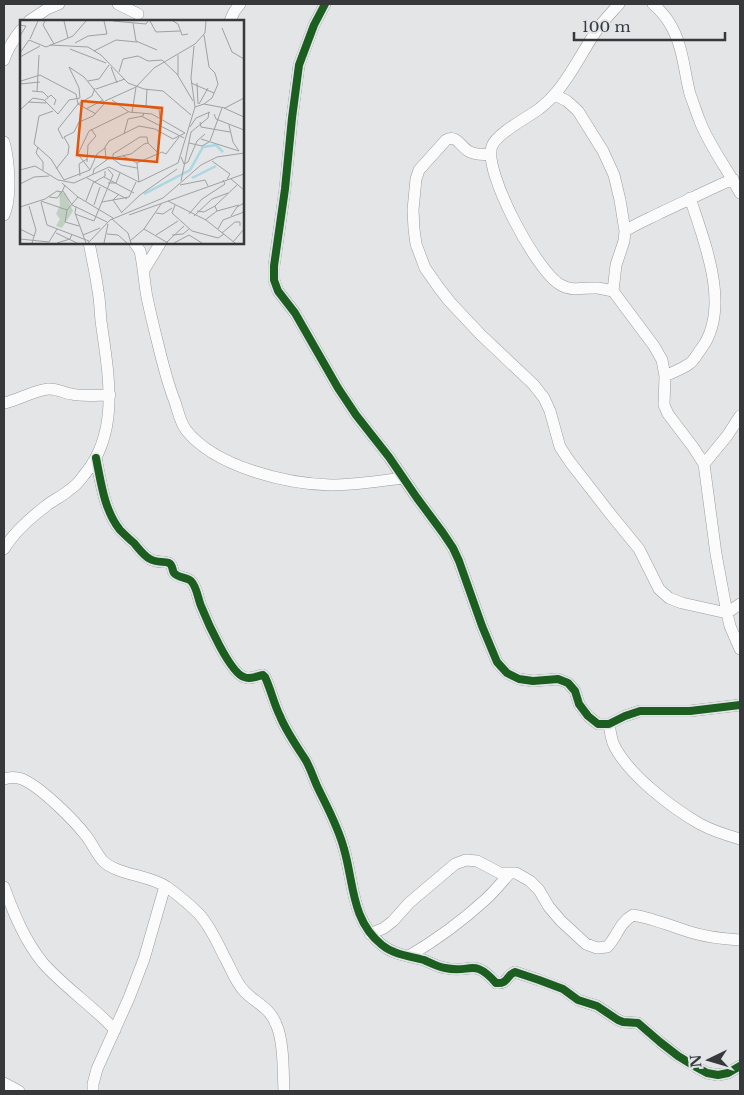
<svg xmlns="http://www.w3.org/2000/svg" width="744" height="1095" font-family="'Libre Baskerville',serif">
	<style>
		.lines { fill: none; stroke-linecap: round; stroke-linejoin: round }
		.street-casing { stroke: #9a9c9e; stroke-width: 12 }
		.street { stroke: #fbfbfb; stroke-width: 11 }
		.cycleway-casing { stroke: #e1e5e9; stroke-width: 11 }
		.cycleway { stroke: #1b5e20; stroke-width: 8 }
		.inset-river { fill: none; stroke: #aad7e2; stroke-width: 2.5 }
		.inset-road { fill: none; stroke: #9ea0a1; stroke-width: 1 }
		.view { fill: #df570e; fill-opacity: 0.15; stroke: #df570e; stroke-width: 2.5 }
		.inset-edge { fill: none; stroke: #363839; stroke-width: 2.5 }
	</style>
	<rect width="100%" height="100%" fill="#e3e5e7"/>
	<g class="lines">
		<g class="street-casing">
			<path id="street" d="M118,4L138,14
				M325,4L314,25L299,65L292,118L285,189L274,266V280L278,291L295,313L338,388L356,415L389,457L417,498L443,533L453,548L459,561L482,626L497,662L507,673L519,679L533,681L558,679L568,683L575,691L579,704L588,716L598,724H609L625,716L640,711H690L740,705
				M619,4C611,13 601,23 595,33C582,52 568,81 553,96C549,101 544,105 539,109C527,118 497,133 492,146C482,170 538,274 561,285C573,292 585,287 598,288C603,289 608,290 613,291L654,346L662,360L665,376L664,405L668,414L693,447L704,464L716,554L727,613L730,626L740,649
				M653,4C660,10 666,17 670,24C683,45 684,71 690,94C693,102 696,111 699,119C709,146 727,168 740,193
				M29,21L47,9L59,4
				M230,21L234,12L240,4
				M4,60C7,49 14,39 21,30
				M555,95L567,101L578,111L603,151L614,175L620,200L625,231L624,241L616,265L613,291
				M4,142C9,160 12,198 4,215
				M491,154C483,155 477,155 470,152C461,148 457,134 446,140L419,170L416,179L413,210L414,229L416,244L425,268L439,288L450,302L481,335L533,384L544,398L550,411L560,447L570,462L612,516L639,549L659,589L669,598L682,603L727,613L740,604
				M625,231C636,224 648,219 660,213C684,202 708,190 733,179
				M134,242L140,251C143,264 144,278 146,292C149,308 153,324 157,340C162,361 167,382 175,402C178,411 180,422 186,430C215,467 287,484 331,485C355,485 379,481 403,478
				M144,270L161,242
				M665,376C673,372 682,369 689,364C694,361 697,354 701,349C732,308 704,241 690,198
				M4,403C19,400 32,391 48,389C56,388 64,393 71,394C84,397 97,395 110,395
				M96,458C101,482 104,510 120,530C124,534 129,539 134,543C139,549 144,556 150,559C156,563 164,561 169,563C173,565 172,570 174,573C178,578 187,577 191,581C197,587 198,599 201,606C207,621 230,673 244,677C250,680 257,676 263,675L265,677C271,690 274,704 280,716C286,731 296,745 305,759C310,767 313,777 317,786C327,807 338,826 344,849C354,883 351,920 382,945C394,955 410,956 424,960C431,963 438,967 445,968C471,974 473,957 496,983C509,984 506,975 515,972L539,980L563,989L578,1000L597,1006L618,1020L623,1022L638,1023L660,1042L678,1056L696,1067L707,1073L718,1075L728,1073L740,1066
				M704,464L727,436L740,416
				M4,549C14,532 30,518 46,506C53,500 61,497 68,491C74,487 80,481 84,475C121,432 108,372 101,321C100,311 100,301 98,291C96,275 92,259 89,242
				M609,724C610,730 611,737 613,743C626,773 672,808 700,824C713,831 726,835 740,839
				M4,779C10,777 16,777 22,779C41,787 75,821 87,837C93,845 97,855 104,862C119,875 149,875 167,887C178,895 189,904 199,914C210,926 217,942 224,956C231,968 235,982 245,992C256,1003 270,1008 276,1024C284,1041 283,1072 284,1091
				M4,887C14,914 25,941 43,963C64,987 93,1006 115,1030
				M370,934L384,928L393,921L409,903L455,864L466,860L477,861L500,873H516L530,881L539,890L549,907L561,921L586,944L597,948L607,947C618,936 618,924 633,915C652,918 671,926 690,932C706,937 723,939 740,940
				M409,956C436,940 462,921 485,900C494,892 501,883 509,874
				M4,1083L19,1091
				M93,1091V1084L97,1069L129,998L144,959L165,886"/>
		</g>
		<use href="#street" class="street"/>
		<g class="cycleway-casing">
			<path id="cycleway" d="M325,4L314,25L299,65L292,118L285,189L274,266V280L278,291L295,313L338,388L356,415L389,457L417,498L443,533L453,548L459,561L482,626L497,662L507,673L519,679L533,681L558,679L568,683L575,691L579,704L588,716L598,724H609L625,716L640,711H690L740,705
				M96,458C101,482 104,510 120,530C124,534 129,539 134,543C139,549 144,556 150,559C156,563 164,561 169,563C173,565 172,570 174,573C178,578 187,577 191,581C197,587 198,599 201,606C207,621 230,673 244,677C250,680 257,676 263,675L265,677C271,690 274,704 280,716C286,731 296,745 305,759C310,767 313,777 317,786C327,807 338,826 344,849C354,883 351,920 382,945C394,955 410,956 424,960C431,963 438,967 445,968C471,974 473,957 496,983C509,984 506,975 515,972L539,980L563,989L578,1000L597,1006L618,1020L623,1022L638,1023L660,1042L678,1056L696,1067L707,1073L718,1075L728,1073L740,1066"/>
		</g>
		<use href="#cycleway" class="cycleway"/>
	</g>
	<g transform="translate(20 20)">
		<rect width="224" height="224" fill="#e3e5e7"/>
		<path d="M39,172L45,173L53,191L42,208L36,206L40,199L36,194L40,185Z" fill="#c0d0c0"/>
		<path class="inset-river" d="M172,158L196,146M124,174L170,150L183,127L196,125L203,132"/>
		<path class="inset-road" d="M25,1L23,5L34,24M44,1L48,18M93,1L126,4L128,1M130,1L136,12L160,11M153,1L158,4L162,15L168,14M113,3L116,21L137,30M0,5L6,6L0,16M202,8L212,32L224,39M184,15L189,47L195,53L198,64L192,78L184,84M10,19L18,1M55,23L68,16L87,14L84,1M30,25L68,27L81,35L108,63L124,69L143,71L171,95M174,26L171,58L175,87M50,29L86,43M74,31L96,20L117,22M0,33L9,20L26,27L53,16L66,1M158,35V55M0,37L20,26M91,47L97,63M99,52L103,39L118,36L128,41L142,40L157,54L173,81M1,61L20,55L56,74L58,84L38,109L43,119M68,61L79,59L89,45M171,63L194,73M177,63L178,84M0,64L20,62M75,68L72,76L58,84L76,94M76,69L105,59M127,69L126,87L139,89L140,98M12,71L23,72L28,77M17,72L19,35M92,80L109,92L132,94L165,113M24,81L31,75L36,80L34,85M85,81L116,67M8,82L26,83M179,84L188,68M204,88L224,97M66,89L83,80M0,90L13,78L24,80L38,94L49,80L60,78L59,68L49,47M33,91L19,96L14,124L31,139L44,160L70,150L77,134L85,128M112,93L116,67L134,48L175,24L185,13L186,1M194,94L196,99L224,110M121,96L164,118M180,102L181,107L210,112M209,105L213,122L219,131M170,107L176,98L190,92M104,114L108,99L123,96L124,93M181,119L219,131M190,121L202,88M169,123L182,126L189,122M18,127L16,133L23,142V150M103,136L117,143L142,132L146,134L159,117M161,137L164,144L168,142L177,121L185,114M86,140L85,127L89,121L119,106L135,109L153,119L165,113M192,141L210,154L207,159M67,142L68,125L76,116L71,109M117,143L119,162M117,148L101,145L93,139V134L120,117H127L128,123M36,149L48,134L49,126L44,117L54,112L59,102L73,96L85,83L64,57L49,47M0,150L15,146L38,160L54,163L89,147L119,162L158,143L175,87L184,84L205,88L224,78M70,150L58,134L69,111L108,92M73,154L74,149L88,139L111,134L124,124L128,123L139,134M60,156L59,144L67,139M84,157L114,173M67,158L107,179M211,159L224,170M161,161L171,112L188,98L189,92M42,163L58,177L93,198M88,163H96L100,153M0,164L14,157L29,156M160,165L185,160L188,166M43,171L52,185L87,202M99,174L93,180L102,193M29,177L37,178L42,172M21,181L47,190L58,177M66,181L73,163L85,156V151M148,181L186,200L215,223M21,182L27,205L69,221M82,182L109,177L116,162M74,185L80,167M155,185L152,193L172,211L198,218L204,214M9,186L16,210L12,223M0,187L25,179L37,171L42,172L45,165M56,187L55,193L66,223M47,190L45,202L59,206M177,191L184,192L195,186M197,191L195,186L217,165M102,192L120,175L157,149M136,193L143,194L152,188M55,194L74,201L93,155L88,149M169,194L182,179L205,164L203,160M109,195L224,154M174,196L192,179L208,173M211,196L217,187L224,183M92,199L108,213L111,223M185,200L197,191L219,185M0,209L14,216M124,209L148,223M198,209L203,200L224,192M36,213L57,223M202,213L215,202H220V206M87,214L98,215L107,223M63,215L80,208M136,215L158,201M152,215L163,214L169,209M0,219L29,222L37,209M110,221L124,209L141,184M147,222L164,206M213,222L224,209M37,223L50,219L52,214M68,223L90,200L143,178L181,145L197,137L224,133M84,223L88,204M154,223L169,215L182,223"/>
		<path class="view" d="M62,81L142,88L137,142L57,135Z"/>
		<rect width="224" height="224" class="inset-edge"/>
	</g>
	<rect width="744" height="1095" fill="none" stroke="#363839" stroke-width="10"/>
	<g transform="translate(709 1060) rotate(265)" stroke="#e1e5e9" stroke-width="4" paint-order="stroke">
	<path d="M0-4L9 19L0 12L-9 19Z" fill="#363839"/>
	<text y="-8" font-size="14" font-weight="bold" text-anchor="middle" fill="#363839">N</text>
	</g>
	<path d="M574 32v8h151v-8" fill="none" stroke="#363839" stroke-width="2.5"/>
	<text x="582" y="32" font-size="15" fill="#363839" stroke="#e1e5e9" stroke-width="4" paint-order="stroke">100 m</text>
</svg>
